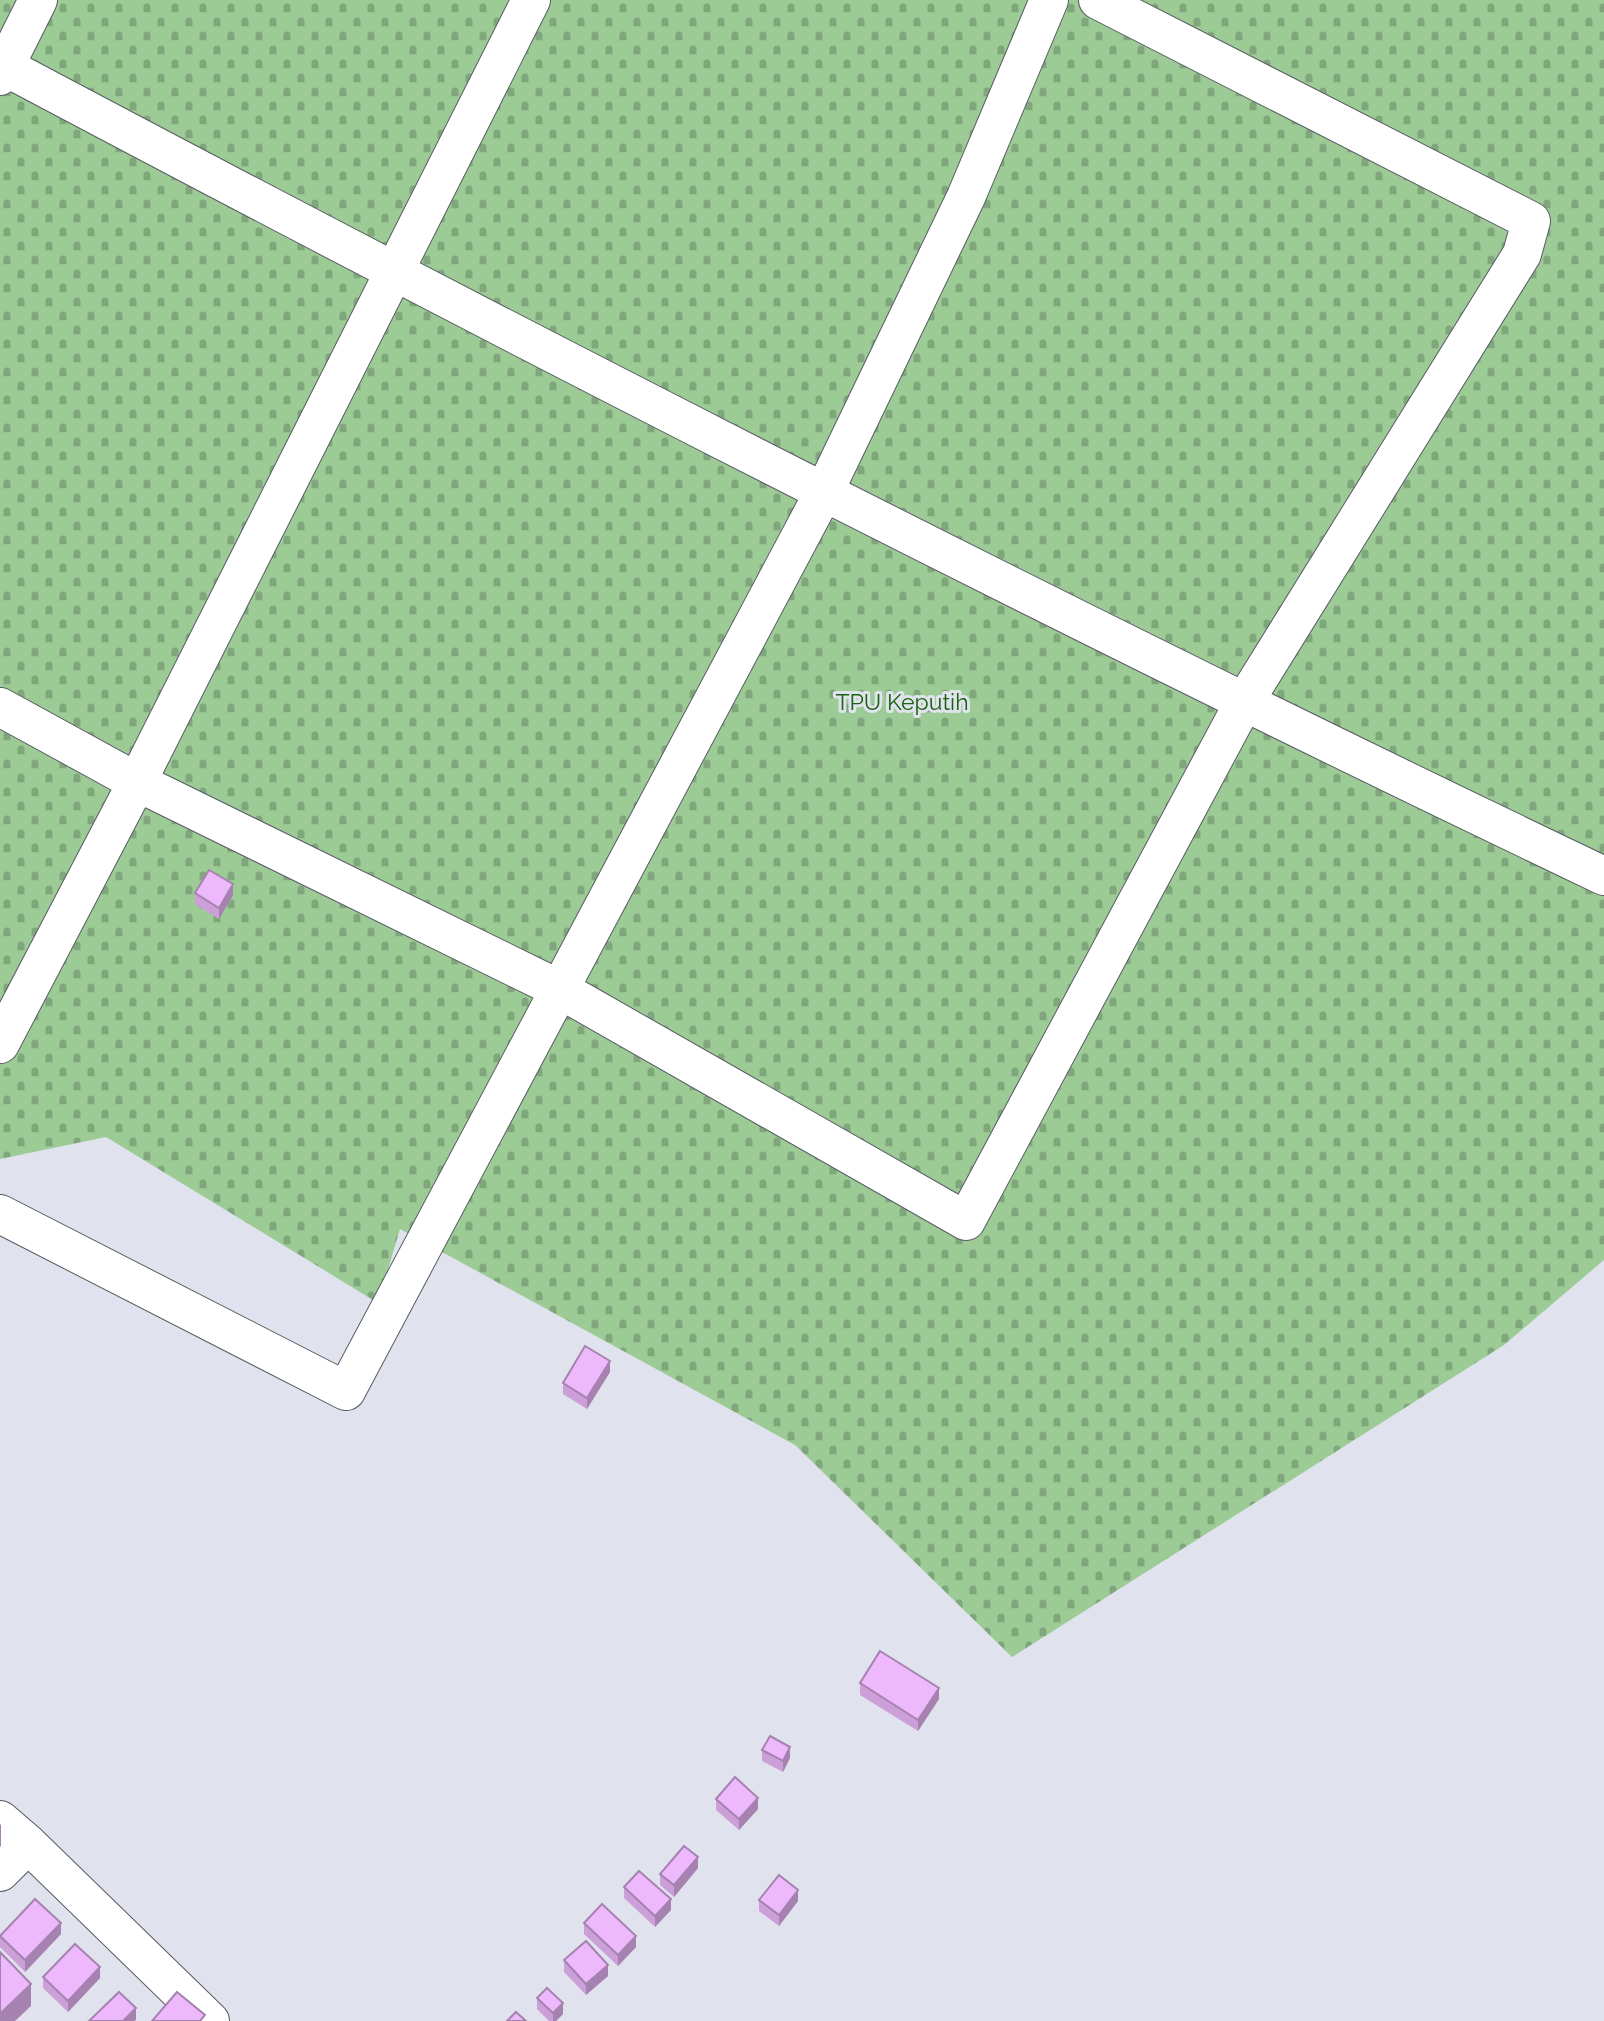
<svg xmlns="http://www.w3.org/2000/svg" width="1604" height="2021" font-family="Raleway,sans-serif">
	<style>
		.cemetery { fill: url(#cemetery-stones) }
		.lines { fill: none; stroke-linecap: round; stroke-linejoin: round }
		.minor-casing { stroke: #595b64; stroke-width: 40 }
		.minor { stroke: #fff; stroke-width: 38 }
		.wall { fill: #cc9fd9 }
		.shaded-wall { fill: #a682b0 }
		.building { fill: #edb9fc; stroke: #a682b0; stroke-width: 2 }
		.labels { text-anchor: middle; stroke-width: 6; stroke-linejoin: round; paint-order: stroke }
		.park-label { font-size: 23px; fill: #19630e; stroke: #e0e3ed }
	</style>
	<defs>
		<pattern id="cemetery-stones" width="16" height="16" patternUnits="userSpaceOnUse" patternTransform="scale(1.75)"><rect width="16" height="16" fill="#9ccb96"/><path d="M2 7V4a2 2 0 0 1 4 0v3zM10 15v-3a2 2 0 0 1 4 0v3z" fill="#80a67c"/></pattern>
	</defs>
	<rect width="100%" height="100%" fill="#e0e3ed"/>
	<path class="cemetery" d="M0,0H1604V1260L1504,1345L1012,1657L795,1445L400,1229L378,1303L106,1137L0,1159Z"/>
	<g class="lines">
		<g class="minor-casing">
			<path id="minor" d="M0,64C529,345 1063,618 1604,876
				M0,76L38,0
				M0,707L137,782L559,989L966,1221L1243,704L1522,254L1531,221L1098,0
				M0,1044L137,782L531,0
				M0,1214L346,1391L825,490L966,197L1049,0
				M0,1820L28,1844L210,2021
				M0,1872L28,1844"/>
		</g>
		<use href="#minor" class="minor"/>
	</g>
	<path class="wall" d="M195,893L233,895L219,919L195,904Z
		M610,1372L587,1409L563,1394V1383Z
		M860,1683L939,1699L918,1731L860,1695Z
		M762,1750L790,1758L783,1772L762,1761Z
		M716,1799L758,1809L739,1830L716,1810Z
		M698,1868L674,1897L660,1885V1874Z
		M624,1887L671,1910L655,1927L624,1898Z
		M759,1900L798,1901L779,1926L759,1911Z
		M584,1923L636,1947L618,1966L584,1934Z
		M61,1934L25,1972L0,1947V1936Z
		M564,1960L608,1976L586,1995L564,1972Z
		M43,1977L100,1978L68,2012L43,1988Z
		M537,1998L563,2014L556,2021H549L537,2009Z"/>
	<path class="shaded-wall" d="M233,884V895L219,919V908Z
		M610,1361V1372L587,1409V1398Z
		M939,1688V1699L918,1731V1720Z
		M790,1747V1758L783,1772V1761Z
		M758,1798V1809L739,1830V1819Z
		M1,1824V1846L0,1847V1825Z
		M698,1857V1868L674,1897V1885Z
		M798,1890V1901L779,1926V1915Z
		M671,1899V1910L655,1927V1916Z
		M61,1923V1934L25,1972V1960Z
		M636,1936V1947L618,1966V1955Z
		M608,1965V1976L586,1995V1984Z
		M100,1967V1978L68,2012V2001Z
		M31,1984V2006L15,2021H0V2014Z
		M563,2003V2014L556,2021H553V2013Z
		M136,2008V2020L134,2021H123Z"/>
	<path class="building" d="M209,870L233,884L219,908L195,893Z
		M585,1346L610,1361L587,1398L563,1383Z
		M880,1651L939,1688L918,1720L860,1683Z
		M770,1736L790,1747L783,1761L762,1750Z
		M735,1777L758,1798L739,1819L716,1799Z
		M684,1846L698,1857L674,1885L660,1874Z
		M639,1871L671,1899L655,1916L624,1887Z
		M779,1875L798,1890L779,1915L759,1900Z
		M35,1899L61,1923L25,1960L0,1936Z
		M602,1904L636,1936L618,1955L584,1923Z
		M586,1941L608,1965L586,1984L564,1960Z
		M75,1944L100,1967L68,2001L43,1977Z
		M0,1952L31,1984L0,2014Z
		M547,1988L563,2003L553,2013L537,1998Z
		M119,1992L136,2008L123,2021H89Z
		M177,1992L205,2015L200,2021H152Z
		M516,2012L526,2021H507Z"/>
	<g class="labels">
		<g class="park-label">
			<text x="902" y="710">TPU Keputih</text>
		</g>
	</g>
</svg>
